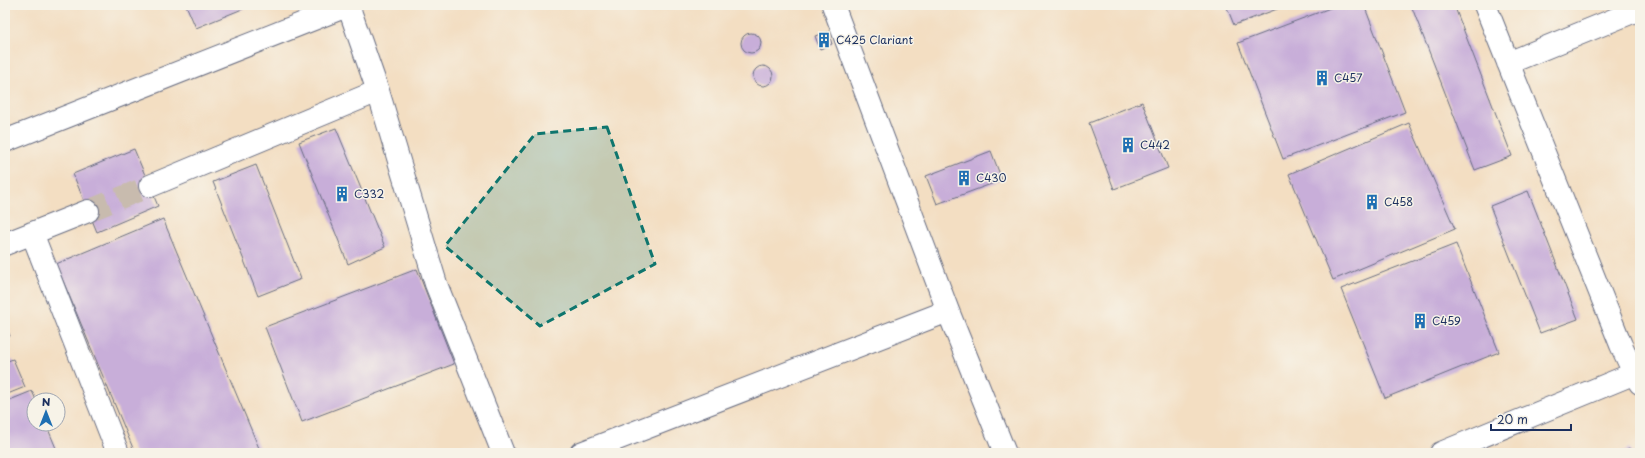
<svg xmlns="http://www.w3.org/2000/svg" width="1645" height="458" font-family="'Playpen Sans',sans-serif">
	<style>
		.building { fill: #c8aed9 }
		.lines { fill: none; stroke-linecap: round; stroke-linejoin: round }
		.minor-tunnel { stroke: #c8bbae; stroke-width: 22; stroke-dasharray: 22 11; stroke-linecap: butt }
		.minor-casing { stroke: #676c81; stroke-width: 24 }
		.minor { stroke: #fff; stroke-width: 22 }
		.marked { fill: #0f766e; fill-opacity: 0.2; stroke: #0f766e; stroke-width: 3; stroke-dasharray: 8 5; stroke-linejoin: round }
		.labels { text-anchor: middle; stroke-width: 3; stroke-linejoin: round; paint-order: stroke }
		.poi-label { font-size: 11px; fill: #1b2f5e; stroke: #f7f3e8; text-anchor: start }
	</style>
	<rect width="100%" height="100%" fill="#f7f3e8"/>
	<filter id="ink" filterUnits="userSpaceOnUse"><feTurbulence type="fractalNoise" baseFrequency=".025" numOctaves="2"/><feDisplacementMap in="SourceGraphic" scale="8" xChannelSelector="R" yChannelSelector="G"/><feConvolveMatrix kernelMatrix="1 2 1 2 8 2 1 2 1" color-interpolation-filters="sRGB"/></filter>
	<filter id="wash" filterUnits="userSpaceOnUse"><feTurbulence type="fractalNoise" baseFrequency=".012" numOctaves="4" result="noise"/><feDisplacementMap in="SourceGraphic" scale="16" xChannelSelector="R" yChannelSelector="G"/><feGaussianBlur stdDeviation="0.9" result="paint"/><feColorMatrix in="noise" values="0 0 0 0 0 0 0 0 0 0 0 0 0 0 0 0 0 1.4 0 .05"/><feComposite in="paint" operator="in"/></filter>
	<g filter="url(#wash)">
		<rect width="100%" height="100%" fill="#f3dec2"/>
		<g id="blocks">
			<path class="building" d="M186,5H252L196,28Z
				M1226,5H1288L1234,25Z
				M1338,5H1364L1405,112L1283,159L1238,43Z
				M1411,5H1454L1512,156L1475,170Z
				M828,32L832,44L820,49L815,36Z
				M741 43a10 10 0 1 1 20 0a10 10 0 1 1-20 0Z
				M753 76a10 10 0 1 1 20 0a10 10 0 1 1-20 0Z
				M1142,102L1168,168L1114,189L1089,123Z
				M1409,123L1455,229L1333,280L1289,174Z
				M336,128L385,247L348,264L299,142Z
				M134,149L158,206L97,232L73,174Z
				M991,151L1002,180L937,204L926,176Z
				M256,165L301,279L258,296L213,182Z
				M1528,191L1578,319L1540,333L1490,206Z
				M163,219L261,453H135L56,264Z
				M1456,244L1499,352L1385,398L1341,289Z
				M417,269L454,364L302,422L265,327Z
				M5,325L10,336L5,339Z
				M13,359L25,387L5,395V362Z
				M32,391L36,400H34V424H46L58,453H5V402Z
				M1629,448L1633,453H1621Z"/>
		</g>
	</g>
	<g filter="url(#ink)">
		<use href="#blocks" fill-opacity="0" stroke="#676c81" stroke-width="1"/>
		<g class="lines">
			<path class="minor-tunnel" d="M88,211L150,186"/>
			<g class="minor-casing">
				<path id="minor" d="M348,5L378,91L436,284L503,453
					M833,5L948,311L1005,453
					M1485,5L1621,345L1634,373L1640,383
					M1508,63L1640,9
					M5,141L349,5
					M150,186L378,91
					M32,233L118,453
					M5,244L88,211
					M581,453L948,311
					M1441,453L1640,371"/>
			</g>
			<use href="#minor" class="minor"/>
		</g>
	</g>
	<path class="marked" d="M607,127L655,264L540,326L445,246L535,134Z"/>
	<defs>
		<g id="building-bare" transform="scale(1.2)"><path d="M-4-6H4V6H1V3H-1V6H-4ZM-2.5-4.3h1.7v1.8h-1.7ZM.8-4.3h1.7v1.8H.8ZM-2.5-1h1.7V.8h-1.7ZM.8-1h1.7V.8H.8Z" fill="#1f6fb2" stroke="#f7f3e8" stroke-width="2.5" paint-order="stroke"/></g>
	</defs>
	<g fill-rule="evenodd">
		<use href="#building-bare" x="824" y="40"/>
		<use href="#building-bare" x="1322" y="78"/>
		<use href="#building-bare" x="1128" y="145"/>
		<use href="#building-bare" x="964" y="178"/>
		<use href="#building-bare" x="342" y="194"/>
		<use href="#building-bare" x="1372" y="202"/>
		<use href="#building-bare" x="1420" y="321"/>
	</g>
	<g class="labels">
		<g class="poi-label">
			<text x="836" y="44">C425 Clariant</text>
			<text x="1334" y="82">C457</text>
			<text x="1140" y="149">C442</text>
			<text x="976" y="182">C430</text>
			<text x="354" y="198">C332</text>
			<text x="1384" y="206">C458</text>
			<text x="1432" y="325">C459</text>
		</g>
	</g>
	<rect width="1645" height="458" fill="none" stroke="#f7f3e8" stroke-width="20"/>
	<g transform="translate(46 412)"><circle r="19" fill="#f7f3e8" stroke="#9fa5b1"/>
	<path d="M0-3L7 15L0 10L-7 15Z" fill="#1f6fb2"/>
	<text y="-6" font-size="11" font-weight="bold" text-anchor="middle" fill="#1b2f5e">N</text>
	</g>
	<path d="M1491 424v6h80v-6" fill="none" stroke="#1b2f5e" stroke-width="2"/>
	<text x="1497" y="424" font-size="12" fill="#1b2f5e" stroke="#f7f3e8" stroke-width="3" paint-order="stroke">20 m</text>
</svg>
